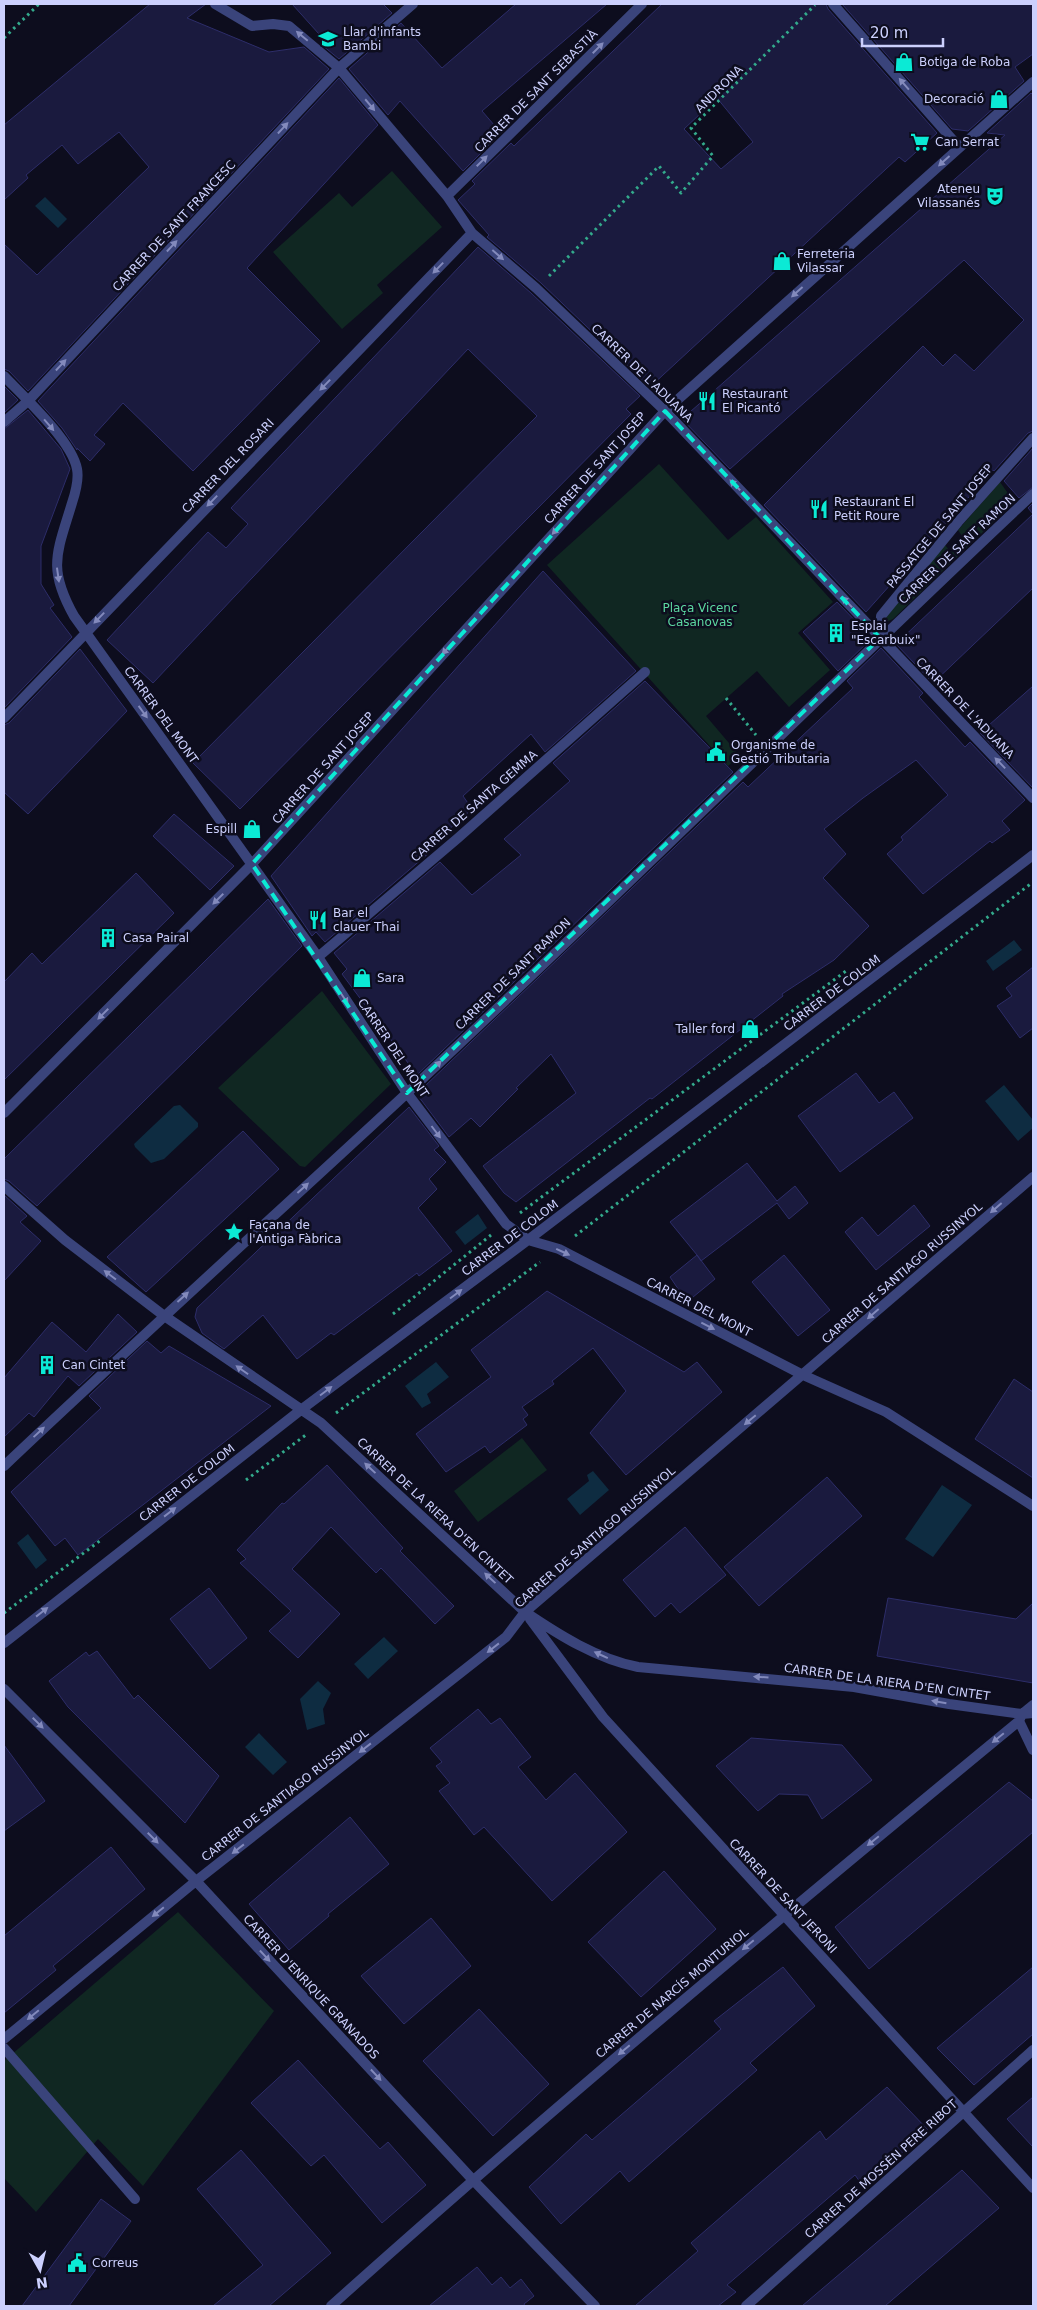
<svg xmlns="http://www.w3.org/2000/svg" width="1037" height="2310" font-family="'DejaVu Sans',sans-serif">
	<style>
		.green { fill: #102722 }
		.water { fill: #0e2c41 }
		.building { fill: #1a1a3e; stroke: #2d2d69; fill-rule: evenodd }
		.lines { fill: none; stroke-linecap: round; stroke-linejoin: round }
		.path { stroke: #33aa8c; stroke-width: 3; stroke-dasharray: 2.5 4; stroke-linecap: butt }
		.lane { stroke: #3a447b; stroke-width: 10 }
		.street { stroke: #3a447b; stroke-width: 10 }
		.oneway { fill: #838abc }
		.marked { fill: none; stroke: #0bead5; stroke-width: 4; stroke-dasharray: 10 6; stroke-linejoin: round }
		.labels { text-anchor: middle; stroke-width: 5; stroke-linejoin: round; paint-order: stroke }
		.poi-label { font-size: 12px; fill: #ccd0fd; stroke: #0d0d1e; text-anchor: start }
		.street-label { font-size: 12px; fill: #ccd0fd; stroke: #0d0d1e }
		.park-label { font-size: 12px; fill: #5cd8a1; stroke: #0d0d1e }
	</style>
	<rect width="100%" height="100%" fill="#0d0d1e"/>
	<path class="green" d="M392,171L442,227L377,285L383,293L342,329L273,252L339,193L352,207Z
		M659,464L728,540L756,517L833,602L798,633L830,670L789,707L757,671L706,716L740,756L728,766L547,565Z
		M1000,482L1014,502L893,619L884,623L883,615L945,545L951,552L964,539L958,530Z
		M322,991L391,1084L305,1167L300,1166L218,1088Z
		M522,1438L547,1470L478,1522L454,1491Z
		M178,1912L274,2011L143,2186L98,2139L36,2212L4,2178V2061Z"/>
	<path class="water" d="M45,197L67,219L58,228L35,206Z
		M1014,940L1022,950L993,971L986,961Z
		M1004,1085L1033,1120V1128L1018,1141L985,1101Z
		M180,1105L198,1123V1127L164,1159L151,1163L135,1147L134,1144L174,1106Z
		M478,1214L487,1228L465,1245L455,1232Z
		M436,1362L449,1377L427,1394L431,1403L422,1408L405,1386Z
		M593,1471L609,1490L580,1515L567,1499L589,1481L587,1475Z
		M942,1485L972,1505L933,1557L905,1539Z
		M28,1534L47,1560L36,1569L17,1543Z
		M384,1637L398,1651L368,1679L354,1664Z
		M318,1681L331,1693L323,1709L325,1724L307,1730L300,1699Z
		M259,1733L287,1762L273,1775L245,1747Z"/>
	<path class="building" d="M150,4H206L187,18L269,52L304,47L329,69L28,391L9,371L4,369V244L37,275L149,167L119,132L78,164L62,145L26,175L28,178L4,200V125Z
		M292,4H383L392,13L339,59L322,45L328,44Z
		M516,4H607L482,111L501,133L463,171L400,101L388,115L349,69L401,23L442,68Z
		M662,4H826L828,9L937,133L905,162L899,157L650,387L541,283L487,237L489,235L458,200L475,184L472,181L511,143L514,146ZM717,98L753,142L721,169L684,129Z
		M842,4H1033V54L1015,67L1024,81L968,131L952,129Z
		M339,78L378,125L247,268L320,341L193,471L123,403L94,435L105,444L90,461L77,448V450L62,428L38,401Z
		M1031,93L1033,95V431L1028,433L994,471L993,470L866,612L764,505L923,346L943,366L955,354L974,371L1024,320L964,260L730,469L682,419L1005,135L987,133Z
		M478,247L531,293L640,396L626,409L631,414L240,809L193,763L537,416L468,349L153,683L107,640L208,532L226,548L248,524L231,508Z
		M4,386L18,400L4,413Z
		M28,410L61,449L70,469L41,546V584L54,605L50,608L72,637L4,708V429Z
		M1033,448V487L1019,498L1004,481Z
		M1033,503V588L933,683L896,644L1033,514L1028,508Z
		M543,571L636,671L545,752L531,734L463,796L472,809L427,849L430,852L325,942L316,932L312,936L271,876Z
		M837,602L872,638L838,671L803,632Z
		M881,648L923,693L919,697L965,747L970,742L1025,800L1002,821L1010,830L992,843L990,841L923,894L887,854L903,840L901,837L948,795L916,760L863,798L824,829L846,854L823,878L869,926L834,960L782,994L783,996L652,1099L650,1098L516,1202L504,1193L483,1166L576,1093L551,1054L516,1088L518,1089L480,1127L471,1118L449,1137L419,1097L428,1089L425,1086L743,782L748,787L853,688L847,681Z
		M80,649L127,711L28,814L4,792V725L9,723Z
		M645,681L733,772L417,1075L342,974L347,969L334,953L440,862L472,895L521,855L504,839L570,781L553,763Z
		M1033,686V788L980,733Z
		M174,814L234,866L210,890L153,836Z
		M136,873L174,913L4,1080V982L32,953L42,964Z
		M268,899L302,946L37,1206L9,1181L4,1179V1159Z
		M1033,967V1028L1020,1038L997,1006L1012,996L1006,988Z
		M856,1073L879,1103L894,1092L913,1118L840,1172L798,1116Z
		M409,1107L439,1146L434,1150L446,1162L429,1179L437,1189L418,1208L452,1251L419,1276L417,1273L334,1335L331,1333L297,1359L263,1315L224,1349L202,1333L195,1317L197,1308Z
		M243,1131L279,1169L146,1292L107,1257Z
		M747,1163L777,1201L795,1186L808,1203L789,1219L777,1203L701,1261L697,1255L715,1279L687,1302L670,1277L697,1255L670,1222Z
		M4,1195L27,1216L20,1222L41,1241L4,1281Z
		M914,1205L930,1226L876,1270L845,1232L862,1217L878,1236Z
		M784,1255L830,1310L798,1336L752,1282Z
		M547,1291L684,1372L697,1362L722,1392L626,1475L590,1433L626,1391L593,1348L552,1381L554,1384L522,1407L528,1415L523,1419L527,1425L490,1453L485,1446L446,1472L416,1434L491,1377L471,1350Z
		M118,1314L137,1332L79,1386L68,1376L34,1417L29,1413L4,1437V1378L52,1322L86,1352Z
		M147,1341L161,1353L169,1346L271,1406L78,1555L65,1538L55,1546L11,1492L101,1408L89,1396Z
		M1014,1379L1033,1392V1478L975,1439Z
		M327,1465L403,1548L400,1551L454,1606L435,1624L381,1568L376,1573L331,1527L292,1569L340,1614L298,1658L269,1631L291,1611L240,1563L246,1559L237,1550L282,1503L284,1504Z
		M827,1477L862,1516L759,1606L724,1567Z
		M685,1527L726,1575L680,1613L671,1603L655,1617L623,1580Z
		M209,1588L247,1638L210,1669L170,1619Z
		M888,1598L1016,1619L1033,1603V1683L877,1656Z
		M97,1651L134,1699L138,1695L219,1776L185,1823L68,1707L49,1681L86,1652L89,1656Z
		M478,1709L491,1724L500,1718L531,1757L518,1767L546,1800L575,1773L627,1832L552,1901L484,1827L474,1835L439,1791L450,1783L436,1766L442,1762L430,1748Z
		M751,1738L842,1745L872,1780L822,1819L808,1795L779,1794L758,1811L716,1766Z
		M4,1745L45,1801L4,1831Z
		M1009,1782L1033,1801V1832L869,1969L835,1927Z
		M350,1817L389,1864L328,1914L329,1916L289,1950L249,1904Z
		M111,1847L145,1889L53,1966L56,1970L4,2013V1936Z
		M664,1871L716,1929L641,1997L588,1942Z
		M431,1918L471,1966L404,2024L361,1976Z
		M783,1967L815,2006L750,2063L757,2070L629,2182L620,2171L561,2224L529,2187L586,2134L592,2140L721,2029L714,2021Z
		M1033,1967V2034L974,2085L937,2048Z
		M479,2009L549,2084L493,2136L423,2061Z
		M298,2060L380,2149L388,2142L426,2185L382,2223L324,2155L311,2166L251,2103Z
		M887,2087L928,2130L863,2186L855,2175L727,2285L736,2292L718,2306H635L698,2251L691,2243L820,2131L826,2140Z
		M1033,2097V2147L1007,2119Z
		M241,2150L331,2253L269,2306H213L263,2265L197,2189Z
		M962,2170L999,2208L885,2306H802Z
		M101,2199L131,2221L69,2306H22Z
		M477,2267L492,2285L501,2277L510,2288L521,2279L534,2296L524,2304L525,2306H429Z"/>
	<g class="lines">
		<path class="path" d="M4,38L39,4
			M549,276L659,166L681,193L713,156L691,128L815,5
			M726,698L756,735
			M520,1213L846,971
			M575,1236L1033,882
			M393,1314L491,1235
			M336,1413L540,1262
			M246,1480L307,1434
			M4,1613L101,1540"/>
		<path class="lane" d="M4,2048L135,2199"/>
		<path class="street" d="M215,4L252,26L273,24L289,26L339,68L447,196L472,233L536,288L665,411L1033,798
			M833,4L959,147
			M447,196L642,4
			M4,376C24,397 72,441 77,469C79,479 75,494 72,503C57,553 47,568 74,616L318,957L407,1093L506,1224L528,1240L559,1249L803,1375L886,1412L1033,1506
			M4,422L28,401L339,68L413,4
			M880,638L881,616L958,522L1033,438
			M4,718L472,233
			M318,957L458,838L645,672
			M4,1113L252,864L665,411L1033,82
			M4,1186L65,1240L163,1315L321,1423L525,1612C559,1635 597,1659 638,1667L854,1687L949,1704L1022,1714L1033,1713
			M4,1466C137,1340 272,1218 406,1094C618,897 822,692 1033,494
			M530,1619L603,1717L1033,2188
			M4,1643L302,1409L528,1240L1033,855
			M4,1689L196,1881L472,2179L595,2306
			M1019,1721L1033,1750
			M4,2039L196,1881L506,1637L525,1612L1033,1177
			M331,2306C555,2105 786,1913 1019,1721L1022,1714L1033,1705
			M746,2306L1033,2050"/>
	</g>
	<defs><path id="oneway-solid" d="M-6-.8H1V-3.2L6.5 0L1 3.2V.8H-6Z" transform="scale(1.25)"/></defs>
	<g class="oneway">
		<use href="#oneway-solid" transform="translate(302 36) rotate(-140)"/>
		<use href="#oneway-solid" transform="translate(598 48) rotate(-45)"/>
		<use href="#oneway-solid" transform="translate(904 84) rotate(-131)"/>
		<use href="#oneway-solid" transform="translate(370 105) rotate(50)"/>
		<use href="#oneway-solid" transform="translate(283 128) rotate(-47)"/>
		<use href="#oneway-solid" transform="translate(482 161) rotate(-45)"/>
		<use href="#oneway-solid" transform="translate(944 161) rotate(138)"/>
		<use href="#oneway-solid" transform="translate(172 246) rotate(-47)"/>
		<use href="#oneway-solid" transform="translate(498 255) rotate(41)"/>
		<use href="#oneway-solid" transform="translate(438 268) rotate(134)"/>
		<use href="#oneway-solid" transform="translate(797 292) rotate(138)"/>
		<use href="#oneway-solid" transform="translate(61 365) rotate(-47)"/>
		<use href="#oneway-solid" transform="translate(325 385) rotate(134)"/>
		<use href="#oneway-solid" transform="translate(49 425) rotate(49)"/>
		<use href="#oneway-solid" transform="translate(735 485) rotate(-134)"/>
		<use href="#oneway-solid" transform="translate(212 501) rotate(134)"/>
		<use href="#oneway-solid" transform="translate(557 529) rotate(132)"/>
		<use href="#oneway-solid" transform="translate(58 575) rotate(82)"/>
		<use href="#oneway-solid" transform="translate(847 602) rotate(-134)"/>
		<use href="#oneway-solid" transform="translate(99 618) rotate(134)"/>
		<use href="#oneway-solid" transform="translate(447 649) rotate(132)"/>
		<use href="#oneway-solid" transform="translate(143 712) rotate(54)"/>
		<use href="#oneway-solid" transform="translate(1000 763) rotate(-134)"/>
		<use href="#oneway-solid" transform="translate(218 899) rotate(135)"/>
		<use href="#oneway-solid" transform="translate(344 998) rotate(57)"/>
		<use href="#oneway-solid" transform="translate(103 1014) rotate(135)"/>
		<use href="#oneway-solid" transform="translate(436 1066) rotate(-44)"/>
		<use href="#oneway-solid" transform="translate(436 1132) rotate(53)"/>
		<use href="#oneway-solid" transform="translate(303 1188) rotate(-42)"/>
		<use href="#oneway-solid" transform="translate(996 1208) rotate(139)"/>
		<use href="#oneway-solid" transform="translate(563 1252) rotate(25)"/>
		<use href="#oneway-solid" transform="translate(110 1275) rotate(-143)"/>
		<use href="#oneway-solid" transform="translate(456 1294) rotate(-37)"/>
		<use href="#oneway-solid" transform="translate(183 1297) rotate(-42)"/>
		<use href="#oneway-solid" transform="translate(873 1314) rotate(139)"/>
		<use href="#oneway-solid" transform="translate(708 1326) rotate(27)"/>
		<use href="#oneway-solid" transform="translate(242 1370) rotate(-145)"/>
		<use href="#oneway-solid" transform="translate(326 1391) rotate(-37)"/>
		<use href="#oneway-solid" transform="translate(750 1420) rotate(140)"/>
		<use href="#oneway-solid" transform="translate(39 1432) rotate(-43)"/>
		<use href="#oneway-solid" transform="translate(370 1468) rotate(-137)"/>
		<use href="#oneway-solid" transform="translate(170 1512) rotate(-38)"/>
		<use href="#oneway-solid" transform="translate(490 1578) rotate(-137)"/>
		<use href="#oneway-solid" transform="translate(42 1612) rotate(-38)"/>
		<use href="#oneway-solid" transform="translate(493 1648) rotate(142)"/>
		<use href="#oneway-solid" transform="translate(601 1655) rotate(-155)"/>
		<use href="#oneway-solid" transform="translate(761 1677) rotate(-176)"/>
		<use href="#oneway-solid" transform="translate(939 1702) rotate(-170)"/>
		<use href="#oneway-solid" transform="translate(38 1723) rotate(45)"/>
		<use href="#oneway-solid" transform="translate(998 1738) rotate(141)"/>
		<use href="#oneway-solid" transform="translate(365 1748) rotate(142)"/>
		<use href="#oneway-solid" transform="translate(153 1838) rotate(45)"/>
		<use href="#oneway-solid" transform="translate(873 1841) rotate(141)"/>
		<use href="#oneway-solid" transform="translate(238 1849) rotate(142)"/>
		<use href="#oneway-solid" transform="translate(158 1912) rotate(141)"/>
		<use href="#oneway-solid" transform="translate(748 1945) rotate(140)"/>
		<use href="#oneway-solid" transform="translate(265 1956) rotate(47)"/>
		<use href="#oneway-solid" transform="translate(33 2015) rotate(141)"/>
		<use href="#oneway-solid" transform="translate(624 2050) rotate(140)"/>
		<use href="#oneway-solid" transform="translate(376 2075) rotate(47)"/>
	</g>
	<path class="marked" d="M665,411L880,638L407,1093L252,864Z"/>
	<defs>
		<g id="school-bare" transform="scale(1.5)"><path d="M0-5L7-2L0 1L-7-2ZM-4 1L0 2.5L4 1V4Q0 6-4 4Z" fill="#0bead5" stroke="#0d0d1e" stroke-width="2.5" paint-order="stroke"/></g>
		<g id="shop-bare" transform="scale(1.5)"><path d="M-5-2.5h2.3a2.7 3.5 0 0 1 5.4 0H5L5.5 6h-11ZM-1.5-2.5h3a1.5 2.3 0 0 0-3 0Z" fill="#0bead5" stroke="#0d0d1e" stroke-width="2.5" paint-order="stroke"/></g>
		<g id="supermarket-bare" transform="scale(1.5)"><path d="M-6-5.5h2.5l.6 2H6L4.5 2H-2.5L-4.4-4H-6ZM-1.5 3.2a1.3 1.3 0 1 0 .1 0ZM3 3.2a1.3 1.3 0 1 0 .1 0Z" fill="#0bead5" stroke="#0d0d1e" stroke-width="2.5" paint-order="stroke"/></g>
		<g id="theatre-bare" transform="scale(1.5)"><path d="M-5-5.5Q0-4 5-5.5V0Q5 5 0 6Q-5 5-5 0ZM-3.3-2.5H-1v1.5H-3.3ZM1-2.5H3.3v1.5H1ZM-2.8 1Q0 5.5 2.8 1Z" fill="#0bead5" stroke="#0d0d1e" stroke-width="2.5" paint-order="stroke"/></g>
		<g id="restaurant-bare" transform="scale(1.5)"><path d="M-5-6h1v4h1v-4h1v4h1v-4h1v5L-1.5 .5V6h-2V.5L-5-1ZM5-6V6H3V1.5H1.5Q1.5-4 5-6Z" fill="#0bead5" stroke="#0d0d1e" stroke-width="2.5" paint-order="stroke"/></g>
		<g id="building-bare" transform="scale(1.5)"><path d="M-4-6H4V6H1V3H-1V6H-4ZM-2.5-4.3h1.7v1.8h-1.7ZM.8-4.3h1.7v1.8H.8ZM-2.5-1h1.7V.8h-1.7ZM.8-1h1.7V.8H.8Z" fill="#0bead5" stroke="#0d0d1e" stroke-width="2.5" paint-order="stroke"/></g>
		<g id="civic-bare" transform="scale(1.5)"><path d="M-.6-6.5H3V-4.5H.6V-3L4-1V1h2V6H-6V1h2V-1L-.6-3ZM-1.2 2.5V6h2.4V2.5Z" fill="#0bead5" stroke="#0d0d1e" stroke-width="2.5" paint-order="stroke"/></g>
		<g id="sight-bare" transform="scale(1.5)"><path d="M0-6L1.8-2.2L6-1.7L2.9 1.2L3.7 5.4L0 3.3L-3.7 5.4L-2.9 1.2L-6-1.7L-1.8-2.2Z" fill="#0bead5" stroke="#0d0d1e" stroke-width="2.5" paint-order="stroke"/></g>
	</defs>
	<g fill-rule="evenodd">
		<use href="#school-bare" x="328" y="39"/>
		<use href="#shop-bare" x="904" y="62"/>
		<use href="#shop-bare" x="999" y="99"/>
		<use href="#supermarket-bare" x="920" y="142"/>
		<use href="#theatre-bare" x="995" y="196"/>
		<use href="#shop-bare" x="782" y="261"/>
		<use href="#restaurant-bare" x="707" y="401"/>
		<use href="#restaurant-bare" x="819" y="509"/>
		<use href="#building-bare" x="836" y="633"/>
		<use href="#civic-bare" x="716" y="752"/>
		<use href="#shop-bare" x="252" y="829"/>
		<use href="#restaurant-bare" x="318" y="920"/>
		<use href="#building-bare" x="108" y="938"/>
		<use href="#shop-bare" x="362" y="978"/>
		<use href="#shop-bare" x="750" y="1029"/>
		<use href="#sight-bare" x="234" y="1232"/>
		<use href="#building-bare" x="47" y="1365"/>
		<use href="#civic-bare" x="77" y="2263"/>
	</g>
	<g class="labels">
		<g class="poi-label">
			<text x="343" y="36">Llar d'infants<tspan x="343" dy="14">Bambi</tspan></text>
			<text x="919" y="66">Botiga de Roba</text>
			<text x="984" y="103" text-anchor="end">Decoració</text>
			<text x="935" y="146">Can Serrat</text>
			<text x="980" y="193" text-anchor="end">Ateneu<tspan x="980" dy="14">Vilassanés</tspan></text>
			<text x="797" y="258">Ferreteria<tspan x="797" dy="14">Vilassar</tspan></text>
			<text x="722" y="398">Restaurant<tspan x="722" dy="14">El Picantó</tspan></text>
			<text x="834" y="506">Restaurant El<tspan x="834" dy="14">Petit Roure</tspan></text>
			<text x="851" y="630">Esplai<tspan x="851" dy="14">"Escarbuix"</tspan></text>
			<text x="731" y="749">Organisme de<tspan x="731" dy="14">Gestió Tributaria</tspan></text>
			<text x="237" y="833" text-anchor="end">Espill</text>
			<text x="333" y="917">Bar el<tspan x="333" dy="14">clauer Thai</tspan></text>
			<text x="123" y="942">Casa Pairal</text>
			<text x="377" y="982">Sara</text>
			<text x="735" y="1033" text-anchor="end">Taller ford</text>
			<text x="249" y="1229">Façana de<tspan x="249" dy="14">l'Antiga Fàbrica</tspan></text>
			<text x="62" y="1369">Can Cintet</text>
			<text x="92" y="2267">Correus</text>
		</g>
		<g class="street-label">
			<text transform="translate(719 89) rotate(-45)" y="4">ANDRONA</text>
			<text transform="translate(536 91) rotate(-45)" y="4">CARRER DE SANT SEBASTIÀ</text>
			<text transform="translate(174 226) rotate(-47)" y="4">CARRER DE SANT FRANCESC</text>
			<text transform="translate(642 373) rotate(44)" y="4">CARRER DE L'ADUANA</text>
			<text transform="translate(228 466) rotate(-46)" y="4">CARRER DEL ROSARI</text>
			<text transform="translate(595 468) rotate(-48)" y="4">CARRER DE SANT JOSEP</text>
			<text transform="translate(940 526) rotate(-50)" y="4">PASSATGE DE SANT JOSEP</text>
			<text transform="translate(957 549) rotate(-43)" y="4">CARRER DE SANT RAMON</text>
			<text transform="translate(965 708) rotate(46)" y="4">CARRER DE L'ADUANA</text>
			<text transform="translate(161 715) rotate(54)" y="4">CARRER DEL MONT</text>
			<text transform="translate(323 768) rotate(-48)" y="4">CARRER DE SANT JOSEP</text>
			<text transform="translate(474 806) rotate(-41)" y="4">CARRER DE SANTA GEMMA</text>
			<text transform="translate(513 974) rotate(-44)" y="4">CARRER DE SANT RAMON</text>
			<text transform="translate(832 993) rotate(-37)" y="4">CARRER DE COLOM</text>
			<text transform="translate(393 1048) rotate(56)" y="4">CARRER DEL MONT</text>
			<text transform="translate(510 1238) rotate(-37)" y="4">CARRER DE COLOM</text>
			<text transform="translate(902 1273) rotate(-41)" y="4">CARRER DE SANTIAGO RUSSINYOL</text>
			<text transform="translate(699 1307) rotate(27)" y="4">CARRER DEL MONT</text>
			<text transform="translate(187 1483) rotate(-38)" y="4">CARRER DE COLOM</text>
			<text transform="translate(435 1511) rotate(43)" y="4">CARRER DE LA RIERA D'EN CINTET</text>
			<text transform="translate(595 1537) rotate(-41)" y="4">CARRER DE SANTIAGO RUSSINYOL</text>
			<text transform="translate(887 1682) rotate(8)" y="4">CARRER DE LA RIERA D'EN CINTET</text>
			<text transform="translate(285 1795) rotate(-38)" y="4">CARRER DE SANTIAGO RUSSINYOL</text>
			<text transform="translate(783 1896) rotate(47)" y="4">CARRER DE SANT JERONI</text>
			<text transform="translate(311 1987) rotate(47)" y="4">CARRER D'ENRIQUE GRANADOS</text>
			<text transform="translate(672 1993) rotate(-40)" y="4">CARRER DE NARCÍS MONTURIOL</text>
			<text transform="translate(881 2169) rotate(-42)" y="4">CARRER DE MOSSÈN PERE RIBOT</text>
		</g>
		<g class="park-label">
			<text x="700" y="612">Plaça Vicenc<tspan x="700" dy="14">Casanovas</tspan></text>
		</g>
	</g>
	<rect width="1037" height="2310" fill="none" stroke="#ccd0fd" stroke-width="10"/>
	<g transform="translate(40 2270) rotate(172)" stroke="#0d0d1e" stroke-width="4" paint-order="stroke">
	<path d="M0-4L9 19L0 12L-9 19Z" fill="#ccd0fd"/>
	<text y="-8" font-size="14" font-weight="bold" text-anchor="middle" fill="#ccd0fd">N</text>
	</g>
	<path d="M862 38v8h81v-8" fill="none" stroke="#ccd0fd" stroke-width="2.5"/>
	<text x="870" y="38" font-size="15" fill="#ccd0fd" stroke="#0d0d1e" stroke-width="4" paint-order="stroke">20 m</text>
</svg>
